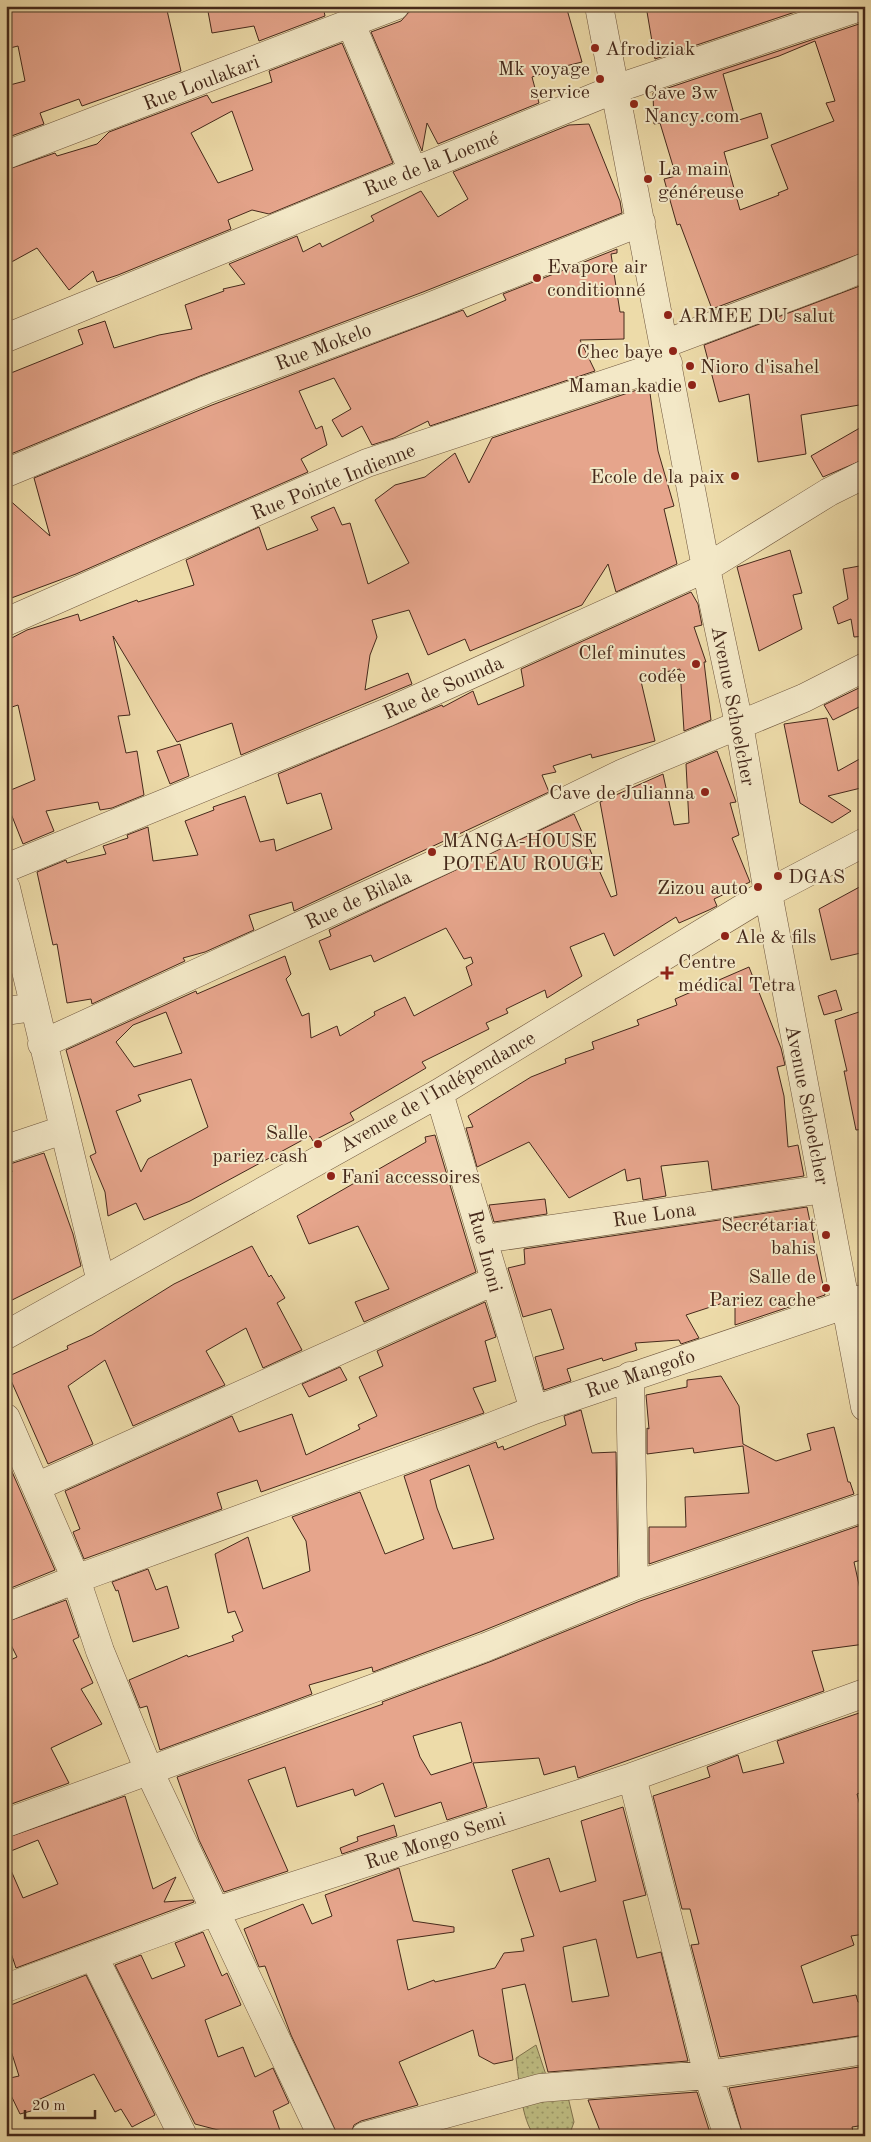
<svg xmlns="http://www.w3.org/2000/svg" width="871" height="2142" font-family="'Old Standard TT',serif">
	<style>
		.grass { fill: url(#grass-dots); stroke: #82744f }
		.building { fill: #e6a58c; stroke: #45291b; fill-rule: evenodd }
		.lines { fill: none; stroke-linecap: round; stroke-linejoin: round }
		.minor-casing { stroke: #6f563e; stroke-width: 29 }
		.minor { stroke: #f3e8c7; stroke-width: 28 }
		.poi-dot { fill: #8f2418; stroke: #f3e8c7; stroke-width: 2 }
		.labels { text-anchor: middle; stroke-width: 4; stroke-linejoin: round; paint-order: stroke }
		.poi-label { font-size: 20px; fill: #45291b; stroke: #f3e8c7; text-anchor: start }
		.street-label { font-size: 20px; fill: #45291b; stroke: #f3e8c7 }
	</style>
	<defs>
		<pattern id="grass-dots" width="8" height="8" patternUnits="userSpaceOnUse" patternTransform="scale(1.25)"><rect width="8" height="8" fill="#bfbe83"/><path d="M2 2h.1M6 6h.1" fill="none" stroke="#9d9a6a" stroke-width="1.8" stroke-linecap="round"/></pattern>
	</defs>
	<rect width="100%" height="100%" fill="#eddba9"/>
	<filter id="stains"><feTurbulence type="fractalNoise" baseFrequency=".004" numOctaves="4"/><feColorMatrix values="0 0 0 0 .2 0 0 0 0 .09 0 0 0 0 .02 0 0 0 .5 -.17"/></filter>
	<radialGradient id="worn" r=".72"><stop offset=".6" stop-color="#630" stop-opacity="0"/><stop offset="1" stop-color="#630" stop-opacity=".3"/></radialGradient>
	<path class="grass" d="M536,2045L547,2078L568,2097L574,2122L569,2136H535C521,2121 519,2078 516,2058Z"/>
	<path class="building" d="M6,6H166L181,71L82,106L79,99L40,113L44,124L6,138V86L25,81L18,46L6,49Z
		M207,6H323L325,16L259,41L254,26L212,33Z
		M423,6H566L582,62L541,72V74L532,77L539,103L438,144L427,123L422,151L371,32L401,21L409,12Z
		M646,6H813L655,59Z
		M865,22V252L712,309L680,224L677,225L664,179L676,176L660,123L654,124L653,93ZM815,41L835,101L826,103L834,121L771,145L788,189L778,193L779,195L740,210L724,152L768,138L761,113L736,121L723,74L779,56Z
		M342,43L393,163L269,214L252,210L228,220L231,229L118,275L97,282L93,271L69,290L37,248L6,265V170L55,153L57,156L97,144L109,132L207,95L212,103L272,82L269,71ZM232,111L253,170L218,183L191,133Z
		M589,124L620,201L622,213L423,292L200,376L6,456V375L83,344L78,330L105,321L114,348L159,335L192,329L185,305L224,291L223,289L245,284L229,264L297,236L303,252L320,243L322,247L374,221L371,216L421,191L438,217L468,199L453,172L569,125Z
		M617,249V253L611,254L620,312H624V339L580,340L595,371L430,426L428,421L394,438L372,445L362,426L342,437L332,420L351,409L334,378L299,391L316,429L322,426L327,445L301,459L308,472L76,574L6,600V497L50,536L34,478L212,405L463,310L467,317L506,300L503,294Z
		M865,284V404L801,415L806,454L758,462L749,394L719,402L704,345Z
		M649,386L658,451L674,506L664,509L677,564L616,592L608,564L582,605L470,651L465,639L428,655L409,610L372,620L377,637L370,655L365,690L408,673L412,684L241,755L232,723L177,742L113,636L130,715L118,716L126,753L137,751L144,795L112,808L100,810L98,802L46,811L54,831L23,844L6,801V792L35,780L18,705L6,709V641L27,630L78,614L80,621L137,600L138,602L194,585L186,560L259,527L267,550L318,530L311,517L334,507L342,525L350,523L368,584L409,563L375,500L395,485L425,477L455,453L469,483L492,438Z
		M865,425V459L823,477L811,456Z
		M790,550L802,593L793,595L802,629L759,651L737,567Z
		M865,565V636L854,637L851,619L838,624L833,607L848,599L843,569Z
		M691,592L698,604L702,625L694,627L706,662H704L711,720L684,731L680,669L640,677L655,741L592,758L591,754L553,766L556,772L542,775L549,792L294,911L292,902L249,915L254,930L205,952L183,958L185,961L92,1004L91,999L67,1003L57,944L53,945L37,872L66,860L67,863L106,854L103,846L128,838L127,835L148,827L153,861L198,855L185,821L214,810L213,807L245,796L260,842L274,839L276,851L332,829L321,793L287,804L278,774L442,705L443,707L473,691L478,705L524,686L521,669Z
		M865,685V704L833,720L824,705Z
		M827,718L838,771L865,756V787L828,796L851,811L832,823L800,803L784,724Z
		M180,744L189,776L170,784L157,751Z
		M717,751L736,802L730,803L739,835L732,838L750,882L714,899L717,906L709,910L679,923L676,917L614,956L604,933L570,947L582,976L547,998L545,990L506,1009L508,1013L486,1023L489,1029L422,1062L426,1068L350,1113L354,1120L313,1141L310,1136L190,1201L144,1220L136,1203L108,1216L105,1192L90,1156L96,1153L66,1050L196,991L197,994L285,956L291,974L286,979L302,1016L309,1013L311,1038L337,1026L340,1036L375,1015L374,1012L405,997L414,1016L472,985L466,967L473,963L471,957L464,959L446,928L374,962L371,955L330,970L319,941L331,936L329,930L574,814L611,897L617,895L600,802L663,774L674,825L689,823L686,764ZM166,1012L182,1053L134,1067L116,1042L133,1025ZM191,1079L208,1127L148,1159L141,1172L116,1111L141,1101L138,1095Z
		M865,884V952L831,960L819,909Z
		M749,967L781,1048L785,1065L777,1067L784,1096L788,1147L798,1145L804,1176L712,1190L708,1161L661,1166L666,1196L643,1200L640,1178L627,1181L625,1169L569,1198L529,1142L477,1167L466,1128L473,1127L468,1116L531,1077L566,1063L565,1059L594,1049L592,1042L639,1025L637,1020L677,1005L675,999Z
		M836,990L842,1010L824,1015L818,996Z
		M865,1010V1129L856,1130L844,1071H847L835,1020Z
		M435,1135L476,1272L364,1322L355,1302L389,1289L358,1226L309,1244L297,1216L426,1142L425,1137Z
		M44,1153L73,1234L81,1266L6,1303V1175L12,1172L10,1164Z
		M545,1199L547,1214L494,1222L489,1205Z
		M807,1207L825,1295L735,1325V1299L686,1315L699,1338L681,1344L679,1340L635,1343L637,1350L603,1361L602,1358L567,1369L571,1381L544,1390L535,1357L564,1349L551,1309L523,1317L508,1268L525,1264L524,1249Z
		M252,1246L269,1277L271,1275L285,1298L277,1303L302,1350L263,1368L246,1328L206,1351L225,1385L133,1426L105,1360L68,1386L93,1444L48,1464L9,1376L68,1349L67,1346L92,1335L174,1284Z
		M485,1302L496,1337L485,1341L496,1381L473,1388L484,1413L261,1492L257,1480L217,1493L222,1509L84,1559L73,1532L80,1529L65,1491L232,1416L239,1432L292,1414L306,1455L360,1429L358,1425L377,1416L359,1377L383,1366L377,1351Z
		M340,1367L347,1380L309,1397L302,1384Z
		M721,1376L739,1406L743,1444L776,1461L811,1450L807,1434L834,1427L848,1482H850L854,1494L649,1564V1527H686L685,1497L749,1493L743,1446L694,1453L693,1448L647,1454V1428L649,1429L646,1395L687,1387V1380Z
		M581,1410L592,1453L616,1452L618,1576L480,1632L373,1672L372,1667L309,1685L312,1694L160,1750L147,1706L140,1708L129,1680L187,1655L188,1657L234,1641L232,1636L243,1631L235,1611L228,1613L215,1554L248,1537L263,1589L310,1571L306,1541L292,1517L360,1492L385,1554L424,1539L404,1476L496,1442L498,1448L503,1446L504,1450L566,1425L564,1416ZM469,1465L494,1539L453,1549L437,1508L430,1480Z
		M6,1458L55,1570L6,1590Z
		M861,1525L865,1559L854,1562L865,1612V1644L812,1651L824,1691L578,1778L575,1766L544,1775L539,1758L473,1763L487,1807L447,1820L441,1802L395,1817L383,1783L355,1796L353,1789L297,1807L285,1767L248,1780L288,1871L224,1892L199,1840L177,1777L383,1704L382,1702L492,1661L640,1601ZM461,1722L472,1762L431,1775L420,1757L413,1736Z
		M148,1569L156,1590L167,1586L179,1628L133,1642L118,1590L116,1591L112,1582Z
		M66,1600L79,1637L73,1640L93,1683L81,1689L102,1724L51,1748L69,1783L6,1806V1662L17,1657L6,1635V1622Z
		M865,1711V1791L857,1794L865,1824V1934L851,1936L854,1945L801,1966L813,2003L856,1995L858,2002H865V2035L720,2057L691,1945L699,1944L690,1909H682L653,1796L710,1777L707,1767L738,1755L743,1773L784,1763L777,1741Z
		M125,1796L153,1889L176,1877L164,1902L193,1900L194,1902L16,1968L6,1938V1859L23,1898L58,1884L38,1840L6,1853V1838Z
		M623,1807L646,1895L623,1901L637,1958L661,1952L688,2061L548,2072L525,1984L502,1989L513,2060L494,2064L479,2056L473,2030L399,2062L418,2105L361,2121L354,2125L350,2136H338L291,2035L265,1966L259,1967L244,1929L303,1904L312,1924L332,1916L325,1895L399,1868L413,1921L454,1927V1932L397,1940L408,1990L434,1980L435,1982L495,1968L504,1953L524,1951L521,1939L534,1936L512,1870L549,1858L560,1892L596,1881L581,1821ZM596,1939L609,1996L572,2002L563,1947Z
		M394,1825L397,1836L342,1854L340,1848L358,1841L357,1837Z
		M203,1932L222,1976L227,1973L241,2005L205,2020L218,2057L243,2047L255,2077L273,2068L289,2103L273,2111L282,2136H241L195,2124L115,1965L141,1955L152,1979L185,1966L175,1943Z
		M86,1975L155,2115L132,2127L121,2109L115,2112L94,2074L38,2100L42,2108L20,2114L6,2085V2079L19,2076L6,2035V2007Z
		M865,2066V2125L852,2127L854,2136H743L729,2088Z
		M697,2092L711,2136H602L588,2100Z"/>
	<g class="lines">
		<g class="minor-casing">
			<path id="minor" d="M599,6L706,568L739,724L768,893L865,1407
				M351,24L413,171
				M6,155L395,6
				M6,338L615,89L863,6
				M664,344L834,280L865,267
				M6,473L206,390L429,307L641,222
				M6,622L367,463L668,363
				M6,868L388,712L706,568L829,492L865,474
				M6,888L101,1282
				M6,1011L34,1007
				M42,1044L463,851L621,774L804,698L865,667
				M439,1093L534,1410
				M6,1149L63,1130
				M484,1239L824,1189
				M6,1335L439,1093L768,893L865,842
				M630,1376L634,1586
				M6,1418L76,1579L100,1651L150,1773L322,2136
				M36,1487L494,1281
				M6,1607L76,1579L470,1435L534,1410L865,1298
				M632,1777L708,2075L728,2136
				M6,1823L486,1647L634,1586L865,1507
				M94,1957L183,2136
				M6,1988L216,1911L632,1777L865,1693
				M365,2136L540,2088L708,2075L865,2050"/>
		</g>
		<use href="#minor" class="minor"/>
	</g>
	<g class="poi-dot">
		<circle cx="595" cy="48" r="5"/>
		<circle cx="600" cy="79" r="5"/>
		<circle cx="634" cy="104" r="5"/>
		<circle cx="648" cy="179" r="5"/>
		<circle cx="537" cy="278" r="5"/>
		<circle cx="668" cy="315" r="5"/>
		<circle cx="673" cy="351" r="5"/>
		<circle cx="690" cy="366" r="5"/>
		<circle cx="692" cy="385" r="5"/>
		<circle cx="735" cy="476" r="5"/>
		<circle cx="696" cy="664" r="5"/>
		<circle cx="705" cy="792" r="5"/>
		<circle cx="432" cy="852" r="5"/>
		<circle cx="778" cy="876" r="5"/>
		<circle cx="758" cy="887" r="5"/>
		<circle cx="725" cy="936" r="5"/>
		<path d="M664.5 965.5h5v5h5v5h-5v5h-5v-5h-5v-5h5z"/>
		<circle cx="318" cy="1144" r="5"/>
		<circle cx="331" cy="1176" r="5"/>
		<circle cx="826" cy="1235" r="5"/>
		<circle cx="826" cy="1288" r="5"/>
	</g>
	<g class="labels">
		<g class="poi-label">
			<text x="605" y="55">Afrodiziak</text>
			<text x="590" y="75" text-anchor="end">Mk voyage<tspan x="590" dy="23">service</tspan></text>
			<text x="644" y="99">Cave 3w<tspan x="644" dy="23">Nancy.com</tspan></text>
			<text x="658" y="175">La main<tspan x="658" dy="23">généreuse</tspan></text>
			<text x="547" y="273">Evapore air<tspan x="547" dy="23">conditionné</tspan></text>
			<text x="678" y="322">ARMEE DU salut</text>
			<text x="663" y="358" text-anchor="end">Chec baye</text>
			<text x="700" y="373">Nioro d'isahel</text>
			<text x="682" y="392" text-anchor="end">Maman kadie</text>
			<text x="725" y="483" text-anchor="end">Ecole de la paix</text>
			<text x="686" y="659" text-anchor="end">Clef minutes<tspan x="686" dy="23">codée</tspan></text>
			<text x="695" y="799" text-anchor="end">Cave de Julianna</text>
			<text x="442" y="847">MANGA-HOUSE<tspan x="442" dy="23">POTEAU ROUGE</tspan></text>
			<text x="788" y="883">DGAS</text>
			<text x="748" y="894" text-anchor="end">Zizou auto</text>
			<text x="735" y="943">Ale &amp; fils</text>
			<text x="678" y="968">Centre<tspan x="678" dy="23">médical Tetra</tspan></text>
			<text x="308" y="1139" text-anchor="end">Salle<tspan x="308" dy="23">pariez cash</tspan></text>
			<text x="341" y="1183">Fani accessoires</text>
			<text x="816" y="1231" text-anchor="end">Secrétariat<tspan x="816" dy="23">bahis</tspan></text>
			<text x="816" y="1283" text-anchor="end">Salle de<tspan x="816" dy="23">Pariez cache</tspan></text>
		</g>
		<g class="street-label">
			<text transform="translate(201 82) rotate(-21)" y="7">Rue Loulakari</text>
			<text transform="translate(431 163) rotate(-22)" y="7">Rue de la Loemé</text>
			<text transform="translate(323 346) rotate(-21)" y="7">Rue Mokelo</text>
			<text transform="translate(333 481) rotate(-22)" y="7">Rue Pointe Indienne</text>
			<text transform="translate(443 687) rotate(-24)" y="7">Rue de Sounda</text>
			<text transform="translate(734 706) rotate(79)" y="7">Avenue Schoelcher</text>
			<text transform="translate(358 899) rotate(-25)" y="7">Rue de Bilala</text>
			<text transform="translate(437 1091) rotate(-30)" y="7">Avenue de l'Indépendance</text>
			<text transform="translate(808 1105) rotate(79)" y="7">Avenue Schoelcher</text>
			<text transform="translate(654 1214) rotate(-8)" y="7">Rue Lona</text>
			<text transform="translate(486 1251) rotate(75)" y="7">Rue Inoni</text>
			<text transform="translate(640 1373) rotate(-19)" y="7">Rue Mangofo</text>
			<text transform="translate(435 1840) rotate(-18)" y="7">Rue Mongo Semi</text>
		</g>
	</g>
	<rect width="871" height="2142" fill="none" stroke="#eddba9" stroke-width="25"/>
	<rect x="8" y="8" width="856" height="2127" fill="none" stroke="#45291b" stroke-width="2.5"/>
	<rect x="12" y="12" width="846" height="2117" fill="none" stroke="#45291b"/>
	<path d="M25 2110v8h70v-8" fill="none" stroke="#45291b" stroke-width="2.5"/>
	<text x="32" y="2110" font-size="15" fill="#45291b" stroke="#f3e8c7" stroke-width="4" paint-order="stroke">20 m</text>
	<rect width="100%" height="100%" filter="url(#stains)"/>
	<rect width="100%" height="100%" fill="url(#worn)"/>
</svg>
